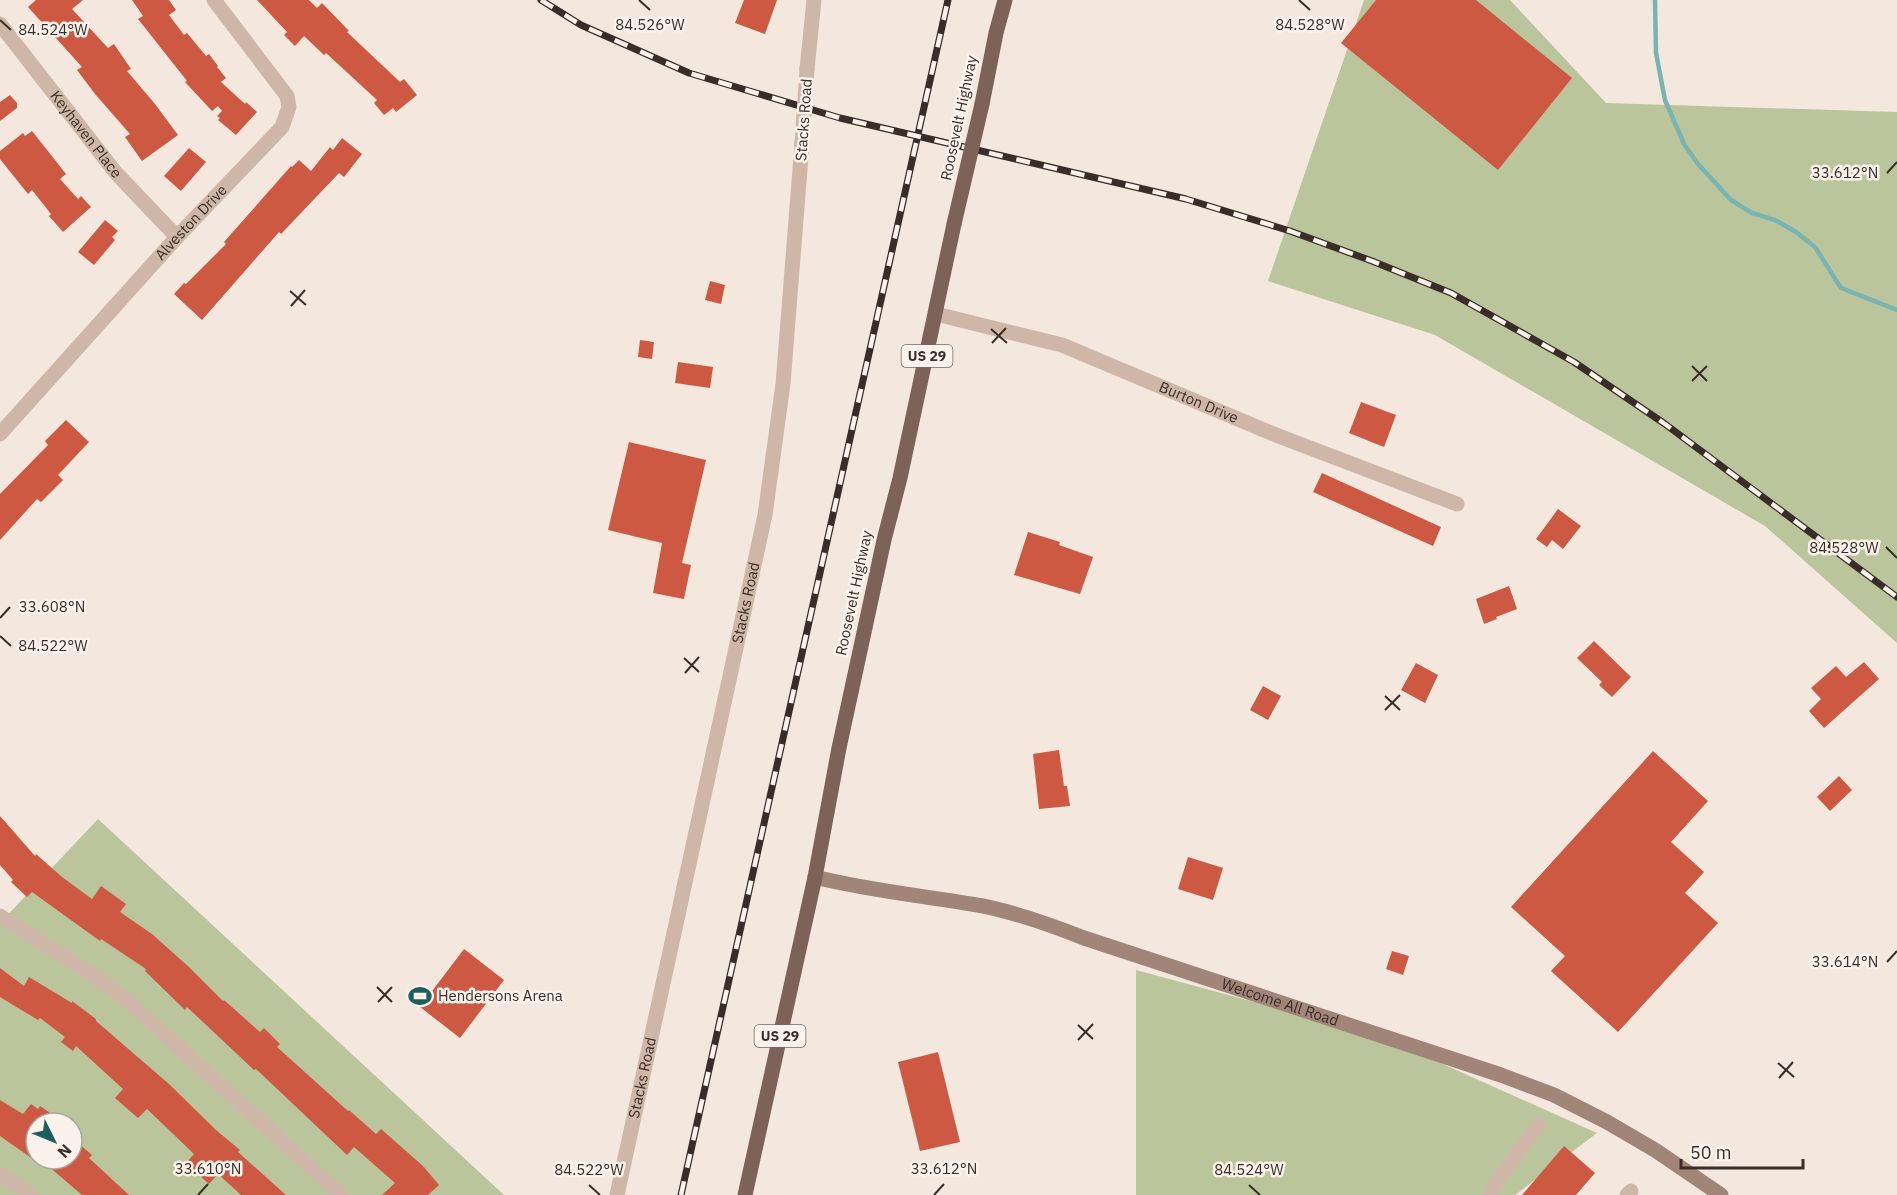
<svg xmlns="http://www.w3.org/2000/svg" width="1897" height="1195" font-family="'IBM Plex Sans',sans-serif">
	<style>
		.green { fill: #bac59c; fill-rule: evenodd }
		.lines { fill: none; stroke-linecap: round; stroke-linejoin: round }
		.stream { stroke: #7ab4b2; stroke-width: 4.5 }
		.building { fill: #ce5942 }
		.street { stroke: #ceb7a8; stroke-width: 15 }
		.secondary { stroke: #a28579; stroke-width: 15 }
		.primary { stroke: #7d6259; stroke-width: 15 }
		.rail-casing { stroke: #3a2d29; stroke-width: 7 }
		.rail { stroke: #fbf3eb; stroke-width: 4.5; stroke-dasharray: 14; stroke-linecap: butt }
		.street-bridge { stroke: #ceb7a8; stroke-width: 15 }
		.primary-bridge { stroke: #7d6259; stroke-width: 15 }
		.ticks { fill: none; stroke: #3a2d29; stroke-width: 2 }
		.labels { text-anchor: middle; stroke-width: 5; stroke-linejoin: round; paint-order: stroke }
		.shield { fill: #fbf3eb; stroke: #746863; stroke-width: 1.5 }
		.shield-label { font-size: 14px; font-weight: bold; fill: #3a2d29 }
		.street-label { font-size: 15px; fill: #3a2d29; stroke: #fbf3eb }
		.poi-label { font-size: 15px; fill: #3a2d29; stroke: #fbf3eb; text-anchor: start }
		.ticks-label { font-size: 15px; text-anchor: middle; fill: #3a2d29; stroke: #fbf3eb; stroke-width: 5; stroke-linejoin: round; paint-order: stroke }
	</style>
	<rect width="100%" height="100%" fill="#f4e8de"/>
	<path class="green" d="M1364,0H1510L1606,103L1897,112V643L1765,526L1435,335L1268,281Z
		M98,819L504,1195H0V923ZM36,1123H72V1159H36Z
		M1136,970L1380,1036L1597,1133L1515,1195H1136Z"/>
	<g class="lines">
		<path class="stream" d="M1655,0L1656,53L1665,100L1684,144L1698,164L1731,200L1752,213L1775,220L1796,232L1815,247L1841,288L1897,310"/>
	</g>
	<path class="building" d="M36,0H83L72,9L108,48L114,44L131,69L127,71L155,104L178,135L142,161L125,137L130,134L95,94L77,70L82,67L28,7Z
		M132,0H169L176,10L169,15L184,35L187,33L206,56L209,54L218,66L217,67L226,78L221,82L245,104L246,102L257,112L236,135L218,120L220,118L217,116L222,111L218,106L212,111L185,82L187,81L138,19L143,16Z
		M257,0H309L317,8L322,3L349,31L347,32L400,82L404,79L417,95L396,112L393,108L384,115L374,103L377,100L326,53L324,55L304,36L295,46L284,35L287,32Z
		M744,0H777L765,34L735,23Z
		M1376,0H1476L1572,78L1498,170L1341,43Z
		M10,95L17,103V108L0,121V102Z
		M32,131L66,174L60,179L78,199L81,196L91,207L63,232L49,216L51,214L32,190L28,194L0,159V151L23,133L25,136Z
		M342,138L362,154L355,163L344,177L339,173L281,234L279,232L202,320L174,294L184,283L186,284L226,244L224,242L291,166L292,167L299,160L311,171L330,147L333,150Z
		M189,148L206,162L181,191L164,176Z
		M105,220L118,231L112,237L115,240L94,265L78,252Z
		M710,281L725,285L721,304L705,300Z
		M640,340L654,342L652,359L638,357Z
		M678,362L713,367L710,388L675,383Z
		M1361,402L1396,415L1384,447L1349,433Z
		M66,420L89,442L58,475L63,480L41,502L37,499L0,540V494L48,445L45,441Z
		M629,442L706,460L682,563L691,565L684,599L653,593L662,543L608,530Z
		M1322,473L1441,527L1433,546L1313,492Z
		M1558,509L1581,526L1563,549L1552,540L1547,547L1536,539Z
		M1028,532L1060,542L1059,545L1093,557L1080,594L1014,575Z
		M1509,586L1517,609L1496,617L1497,619L1484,624L1476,599Z
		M1594,641L1631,677L1612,697L1599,685L1602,682L1577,658Z
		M1864,662L1879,679L1824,728L1809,711L1821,699L1811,688L1836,666L1846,677Z
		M1416,663L1438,675L1425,703L1401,690Z
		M1263,686L1281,696L1268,720L1250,710Z
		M1059,750L1064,786H1067L1070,806L1039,809L1033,754Z
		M1653,751L1708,801L1671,842L1704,872L1685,893L1718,923L1618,1032L1551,971L1565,956L1511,907Z
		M1839,776L1852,790L1830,811L1817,797Z
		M0,816L35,856L36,854L62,877L92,899L101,886L126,904L120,912L152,934L189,967L223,1001L224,1000L260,1032L264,1028L280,1044L277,1047L348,1111L349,1110L376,1134L381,1129L423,1166L439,1185L428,1195H382L395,1183L354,1147L347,1155L256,1069L254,1070L187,1007L185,1010L145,971L146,969L101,939L100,941L32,892L27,897L11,882L13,880L0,865Z
		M1188,857L1223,868L1213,900L1178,889Z
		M464,949L504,980L460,1038L420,1007Z
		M1392,951L1409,956L1403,975L1386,969Z
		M0,968L24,986L29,977L72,1003V1001L96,1019V1021L169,1084L216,1130L240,1150L238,1152L286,1195H241L218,1174L209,1184L186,1163L194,1154L147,1109L138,1118L115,1098L123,1089L76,1046L73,1051L61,1042L65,1037L40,1018L38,1020L0,997Z
		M938,1052L960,1142L920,1151L898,1062Z
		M0,1100L23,1114L31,1104L38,1109L40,1106L65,1123H36V1147L30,1157L0,1136Z
		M72,1138L92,1155L89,1158L129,1195H82L40,1159H72Z
		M1564,1146L1595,1173L1576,1195H1522Z"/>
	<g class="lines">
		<g class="street">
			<path id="s1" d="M0,24L116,173L177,237"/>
			<path d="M807,69L814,0"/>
			<path id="s2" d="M936,314L1062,345L1276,435L1457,504"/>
			<path id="s3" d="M0,434L177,237L282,127L289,107L287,96L214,0"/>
			<path d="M0,916L89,972L129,1002L341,1195"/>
			<path d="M0,1174L31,1195"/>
			<path id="s4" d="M617,1195L765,515L783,384L802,144"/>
			<path d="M1490,1195L1493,1187L1538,1125"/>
			<path d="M1627,1195L1631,1191"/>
		</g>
		<path class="secondary" id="s5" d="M815,877C870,891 927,896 983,906C1018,913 1051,925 1084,938L1501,1075L1554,1095L1607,1122L1655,1150L1721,1195"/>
		<path class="primary" d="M982,104L996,33L1005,0
			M745,1195L815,877L839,748L884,540L900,478L954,224"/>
		<g class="rail-casing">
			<path id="rail" d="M541,0L581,25L689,73L840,118L1186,199L1290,231L1372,261L1451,293L1574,362L1665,424L1897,597
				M681,1195L948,0"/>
		</g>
		<use href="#rail" class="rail"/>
		<path class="street-bridge" d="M802,144L807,69"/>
		<path class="primary-bridge" d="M954,224L982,104"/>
	</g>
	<path class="ticks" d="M639,0L650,10M1299,0L1310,10M0,20L11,30M1887,173L1897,162M290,291L306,305M291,306L305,290M991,329L1007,343M992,343L1006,328M1692,366L1707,381M1692,381L1707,366M1886,547L1897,558M0,618L10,607M0,636L11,646M684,658L699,672M685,673L699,657M1385,696L1400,710M1385,710L1400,695M1887,962L1897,951M377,987L392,1002M378,1002L392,987M1078,1025L1093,1039M1078,1040L1093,1024M1778,1063L1794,1077M1779,1078L1793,1062M589,1185L600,1195M1249,1185L1260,1195M198,1195L208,1184M934,1195L944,1184"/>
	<defs>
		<g id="stadium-bare" transform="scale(1.8)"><path d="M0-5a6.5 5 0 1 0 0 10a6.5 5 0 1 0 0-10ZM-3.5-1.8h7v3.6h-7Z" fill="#1b5f5f" stroke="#fbf3eb" stroke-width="2.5" paint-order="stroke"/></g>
	</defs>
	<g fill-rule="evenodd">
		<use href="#stadium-bare" x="420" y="996"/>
	</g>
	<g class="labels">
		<g class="shield">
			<rect x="901.5" y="345" width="51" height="22" rx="4.5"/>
			<rect x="754.5" y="1025" width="51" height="22" rx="4.5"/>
		</g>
		<g class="shield-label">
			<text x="927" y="361">US 29</text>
			<text x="780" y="1041">US 29</text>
		</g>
		<g class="street-label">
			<text transform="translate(959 118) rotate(-78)" y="5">Roosevelt Highway</text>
			<text transform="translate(804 120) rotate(-86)" y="5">Stacks Road</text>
			<text dy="5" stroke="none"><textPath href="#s1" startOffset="140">Keyhaven Place</textPath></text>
			<text dy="5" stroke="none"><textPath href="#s3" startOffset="285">Alveston Drive</textPath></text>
			<text dy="5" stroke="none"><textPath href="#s2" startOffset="278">Burton Drive</textPath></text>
			<text transform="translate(854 593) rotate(-78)" y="5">Roosevelt Highway</text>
			<text dy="5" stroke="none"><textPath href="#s4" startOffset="606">Stacks Road</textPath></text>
			<text dy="5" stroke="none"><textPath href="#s5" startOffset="483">Welcome All Road</textPath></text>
			<text dy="5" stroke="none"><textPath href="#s4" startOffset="120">Stacks Road</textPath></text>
		</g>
		<g class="poi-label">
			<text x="438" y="1001">Hendersons Arena</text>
		</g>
	</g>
	<g class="ticks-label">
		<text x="650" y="30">84.526°W</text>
		<text x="1310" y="30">84.528°W</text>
		<text x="53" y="35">84.524°W</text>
		<text x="1845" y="178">33.612°N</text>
		<text x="1844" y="553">84.528°W</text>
		<text x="52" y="612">33.608°N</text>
		<text x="53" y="651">84.522°W</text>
		<text x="1845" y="967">33.614°N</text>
		<text x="208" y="1174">33.610°N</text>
		<text x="944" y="1174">33.612°N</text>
		<text x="589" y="1175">84.522°W</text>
		<text x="1249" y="1175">84.524°W</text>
	</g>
	<g transform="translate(54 1141) rotate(133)"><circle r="28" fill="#fbf3eb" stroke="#aea49d" stroke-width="1.5"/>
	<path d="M0-4.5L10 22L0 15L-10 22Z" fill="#1b5f5f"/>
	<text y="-9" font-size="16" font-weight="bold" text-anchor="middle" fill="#3a2d29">N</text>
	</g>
	<path d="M1681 1159v9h122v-9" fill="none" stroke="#3a2d29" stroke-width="3"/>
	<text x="1690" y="1159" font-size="18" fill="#3a2d29" stroke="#fbf3eb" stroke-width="4.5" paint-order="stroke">50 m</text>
</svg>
